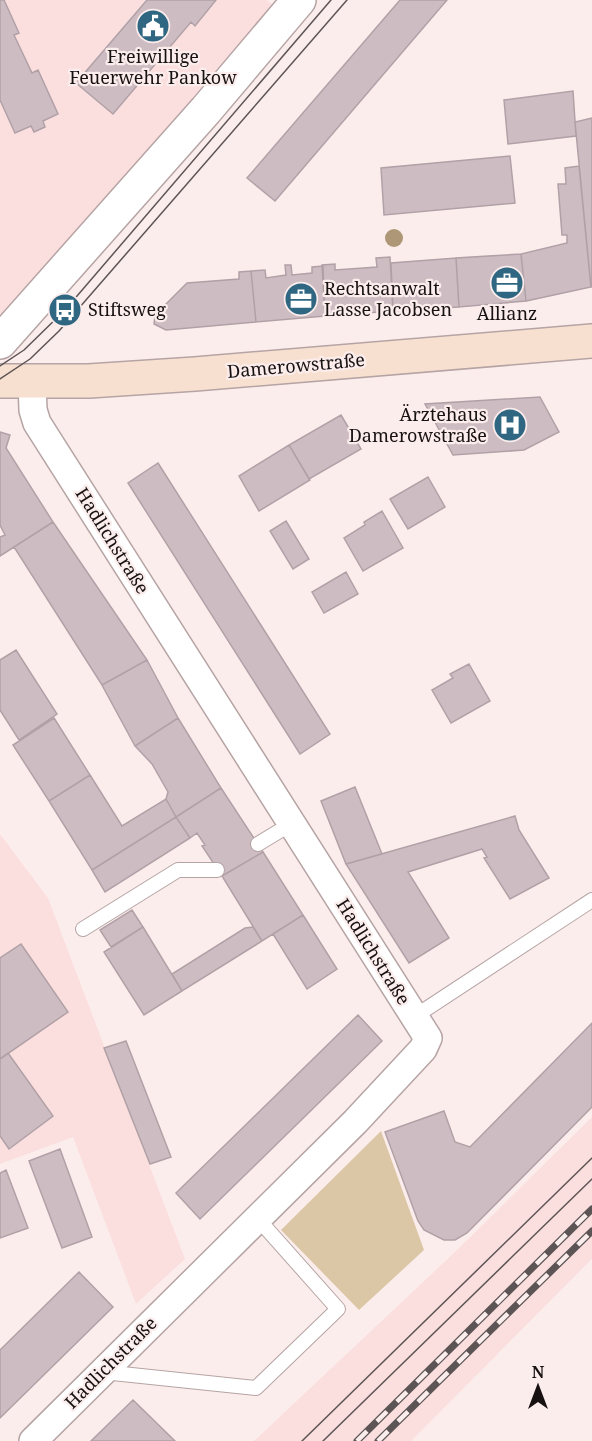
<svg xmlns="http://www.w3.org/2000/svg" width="592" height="1441" font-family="'Noto Serif',serif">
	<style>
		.built { fill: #fbdfde }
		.green { fill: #dbc7a6 }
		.building { fill: #cdbdc3; stroke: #b1a1a7; stroke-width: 1.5 }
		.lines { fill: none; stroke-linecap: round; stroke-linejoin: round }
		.service-casing { stroke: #b6a4a4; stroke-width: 16 }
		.minor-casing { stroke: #b6a4a4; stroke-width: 30 }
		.tertiary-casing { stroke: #b6a4a4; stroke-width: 36 }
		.secondary-casing { stroke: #b6a4a4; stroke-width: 36 }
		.service { stroke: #fff; stroke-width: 14 }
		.minor { stroke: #fff; stroke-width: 27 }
		.tertiary { stroke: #fff; stroke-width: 33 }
		.secondary { stroke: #f8e0d1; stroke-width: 33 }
		.tram { stroke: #5d5555; stroke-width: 1.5 }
		.rail-casing { stroke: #5d5555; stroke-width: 7 }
		.rail { stroke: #fceded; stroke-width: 4.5; stroke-dasharray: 14; stroke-linecap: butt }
		.tree { fill: #ae9776 }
		.labels { text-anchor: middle; stroke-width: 4.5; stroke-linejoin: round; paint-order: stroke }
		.poi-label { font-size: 18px; fill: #171111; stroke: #fceded }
		.street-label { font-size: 18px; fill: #171111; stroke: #fceded }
	</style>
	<rect width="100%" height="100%" fill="#fceded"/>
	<path class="built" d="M0,0H267L275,7L0,326Z
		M0,834L48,898L185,1259L136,1304L73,1137L0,1164Z
		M592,1117V1259L411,1441H254L456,1251Z"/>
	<path class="green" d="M381,1131L424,1250L359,1310L281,1230Z"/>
	<path class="building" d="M0,0H4L19,33L14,35L32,73L38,70L58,114L43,121L45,127L34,132L31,126L15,133L0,100Z
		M147,0H216L195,26L191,22L113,114L76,83Z
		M400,0H447L275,201L247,178Z
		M573,91L576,136L508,144L504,100Z
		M592,118V287H591L575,122Z
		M510,156L515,203L384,215L381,168Z
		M579,166L591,287L526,301L521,254L567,243V235H562L558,184H566L565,168Z
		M521,254L526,301L459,307L456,258Z
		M390,257L393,311L325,316L322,265L335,264V270L377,267L376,258Z
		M456,258L459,307L393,311L391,263Z
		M285,265H291L292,275L312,273V267L323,266L325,316L256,322L251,271L265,270L266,278L286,275Z
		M251,271L256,322L166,330L154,324L155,315L187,283L239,279V272Z
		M540,397L559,432L524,450L453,455L425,404Z
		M341,415L361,449L309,479L289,445Z
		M0,432L10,435L6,448L53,522L0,556V537L5,535L0,525Z
		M289,445L310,480L259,511L239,476Z
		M158,463L330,734L300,754L128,483Z
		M428,477L445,507L408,529L390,499Z
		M382,511L403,548L363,571L344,538L365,525L364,522Z
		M286,521L309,559L293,569L270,531Z
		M53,522L147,660L102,685L14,547Z
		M346,572L358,594L324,613L312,592Z
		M16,650L57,714L19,740L0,710V660Z
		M147,660L178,718L135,746L102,685Z
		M469,664L490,701L451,723L432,690L453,678L450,674Z
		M54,718L90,775L49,801L13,745Z
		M178,718L221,788L176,817L166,799L168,792L152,764L135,746Z
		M90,775L122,826L166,799L176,817L92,870L49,801Z
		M355,787L382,854L346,864L321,801Z
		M221,788L263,852L222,876L202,846L205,845L197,833L190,838L176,817Z
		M515,816L519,830L549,878L510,899L484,858L487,857L482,849L408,872L449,938L409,963L346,864Z
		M176,817L190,838L105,892L92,870Z
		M263,852L303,915L262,941L222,876Z
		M132,910L143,927L111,947L100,930Z
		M303,915L337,969L307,989L273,934Z
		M143,927L182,991L144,1015L104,952Z
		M253,927L262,941L182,991L172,974L245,928Z
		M21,944L68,1012L0,1059V958Z
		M358,1015L382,1041L200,1219L176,1193Z
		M592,1023V1107L467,1233L455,1240H444L424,1230L418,1221L385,1132L444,1111L455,1142L470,1147Z
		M126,1041L171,1157L150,1164L104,1048Z
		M8,1053L53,1116L9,1149L0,1136V1059Z
		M60,1149L92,1237L62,1248L29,1161Z
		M6,1170L28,1228L0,1238V1173Z
		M79,1272L113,1307L0,1418V1350Z
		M133,1400L175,1441H91Z"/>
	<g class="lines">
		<g class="service-casing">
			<path id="service" d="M258,844L291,824
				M83,929L178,870H217
				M414,1017L592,900
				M103,1372L256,1388L338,1309L258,1219"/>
		</g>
		<g class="minor-casing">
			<path id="minor" d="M32,382L33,410L37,423L428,1038L423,1049L355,1122L33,1441"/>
		</g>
		<g class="tertiary-casing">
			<path id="tertiary" d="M0,342L206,110L299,0"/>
		</g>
		<g class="secondary-casing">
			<path id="secondary" d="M0,381H89L195,374L592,341"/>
		</g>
		<use href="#service" class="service"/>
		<use href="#minor" class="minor"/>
		<use href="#tertiary" class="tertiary"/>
		<use href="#secondary" class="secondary"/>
		<path class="tram" d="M0,366L24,350L65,310L331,0
			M0,379L30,359L59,331L347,0
			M302,1441L592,1158
			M323,1441L592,1179"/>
		<g class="rail-casing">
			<path id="rail" d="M357,1441L592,1209
				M378,1441L592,1231"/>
		</g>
		<use href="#rail" class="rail"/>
	</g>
	<circle class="tree" cx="394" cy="238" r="9"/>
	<defs>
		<g id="civic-disc" transform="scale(1.725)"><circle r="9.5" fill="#2f6681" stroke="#fceded"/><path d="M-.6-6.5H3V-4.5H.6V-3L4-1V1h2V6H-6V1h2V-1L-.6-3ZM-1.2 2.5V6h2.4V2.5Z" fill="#fff"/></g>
		<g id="office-disc" transform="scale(1.725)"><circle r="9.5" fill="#2f6681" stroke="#fceded"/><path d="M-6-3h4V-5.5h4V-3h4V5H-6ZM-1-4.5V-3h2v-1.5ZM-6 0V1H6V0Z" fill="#fff"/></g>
		<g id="bus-disc" transform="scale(1.725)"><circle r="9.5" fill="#2f6681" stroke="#fceded"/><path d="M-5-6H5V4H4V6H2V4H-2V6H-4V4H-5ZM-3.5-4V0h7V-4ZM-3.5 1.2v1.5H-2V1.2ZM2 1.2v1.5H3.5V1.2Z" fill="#fff"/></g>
		<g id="hospital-disc" transform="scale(1.725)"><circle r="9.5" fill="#2f6681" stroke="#fceded"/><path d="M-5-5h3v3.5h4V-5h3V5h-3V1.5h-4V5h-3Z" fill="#fff"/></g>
	</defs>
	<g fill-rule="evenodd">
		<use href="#civic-disc" x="153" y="26"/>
		<use href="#office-disc" x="507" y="283"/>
		<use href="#office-disc" x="301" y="299"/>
		<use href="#bus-disc" x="65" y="310"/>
		<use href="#hospital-disc" x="510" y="425"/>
	</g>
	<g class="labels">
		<g class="poi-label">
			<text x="153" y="63">Freiwillige<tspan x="153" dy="21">Feuerwehr Pankow</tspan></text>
			<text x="324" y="295" text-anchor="start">Rechtsanwalt<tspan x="324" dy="21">Lasse Jacobsen</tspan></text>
			<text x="88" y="316" text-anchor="start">Stiftsweg</text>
			<text x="507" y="320">Allianz</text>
			<text x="487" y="421" text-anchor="end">Ärztehaus<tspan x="487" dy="21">Damerowstraße</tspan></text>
		</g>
		<g class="street-label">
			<text transform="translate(296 366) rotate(-5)" y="6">Damerowstraße</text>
			<text transform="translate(112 541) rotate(58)" y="6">Hadlichstraße</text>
			<text transform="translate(373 952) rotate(58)" y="6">Hadlichstraße</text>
			<text transform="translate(111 1363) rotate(-45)" y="6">Hadlichstraße</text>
		</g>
	</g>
	<g transform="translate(538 1387)" stroke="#fceded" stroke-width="4.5" paint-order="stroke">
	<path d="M0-4.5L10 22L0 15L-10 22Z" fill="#171111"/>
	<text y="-9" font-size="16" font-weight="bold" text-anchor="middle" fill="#171111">N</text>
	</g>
</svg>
